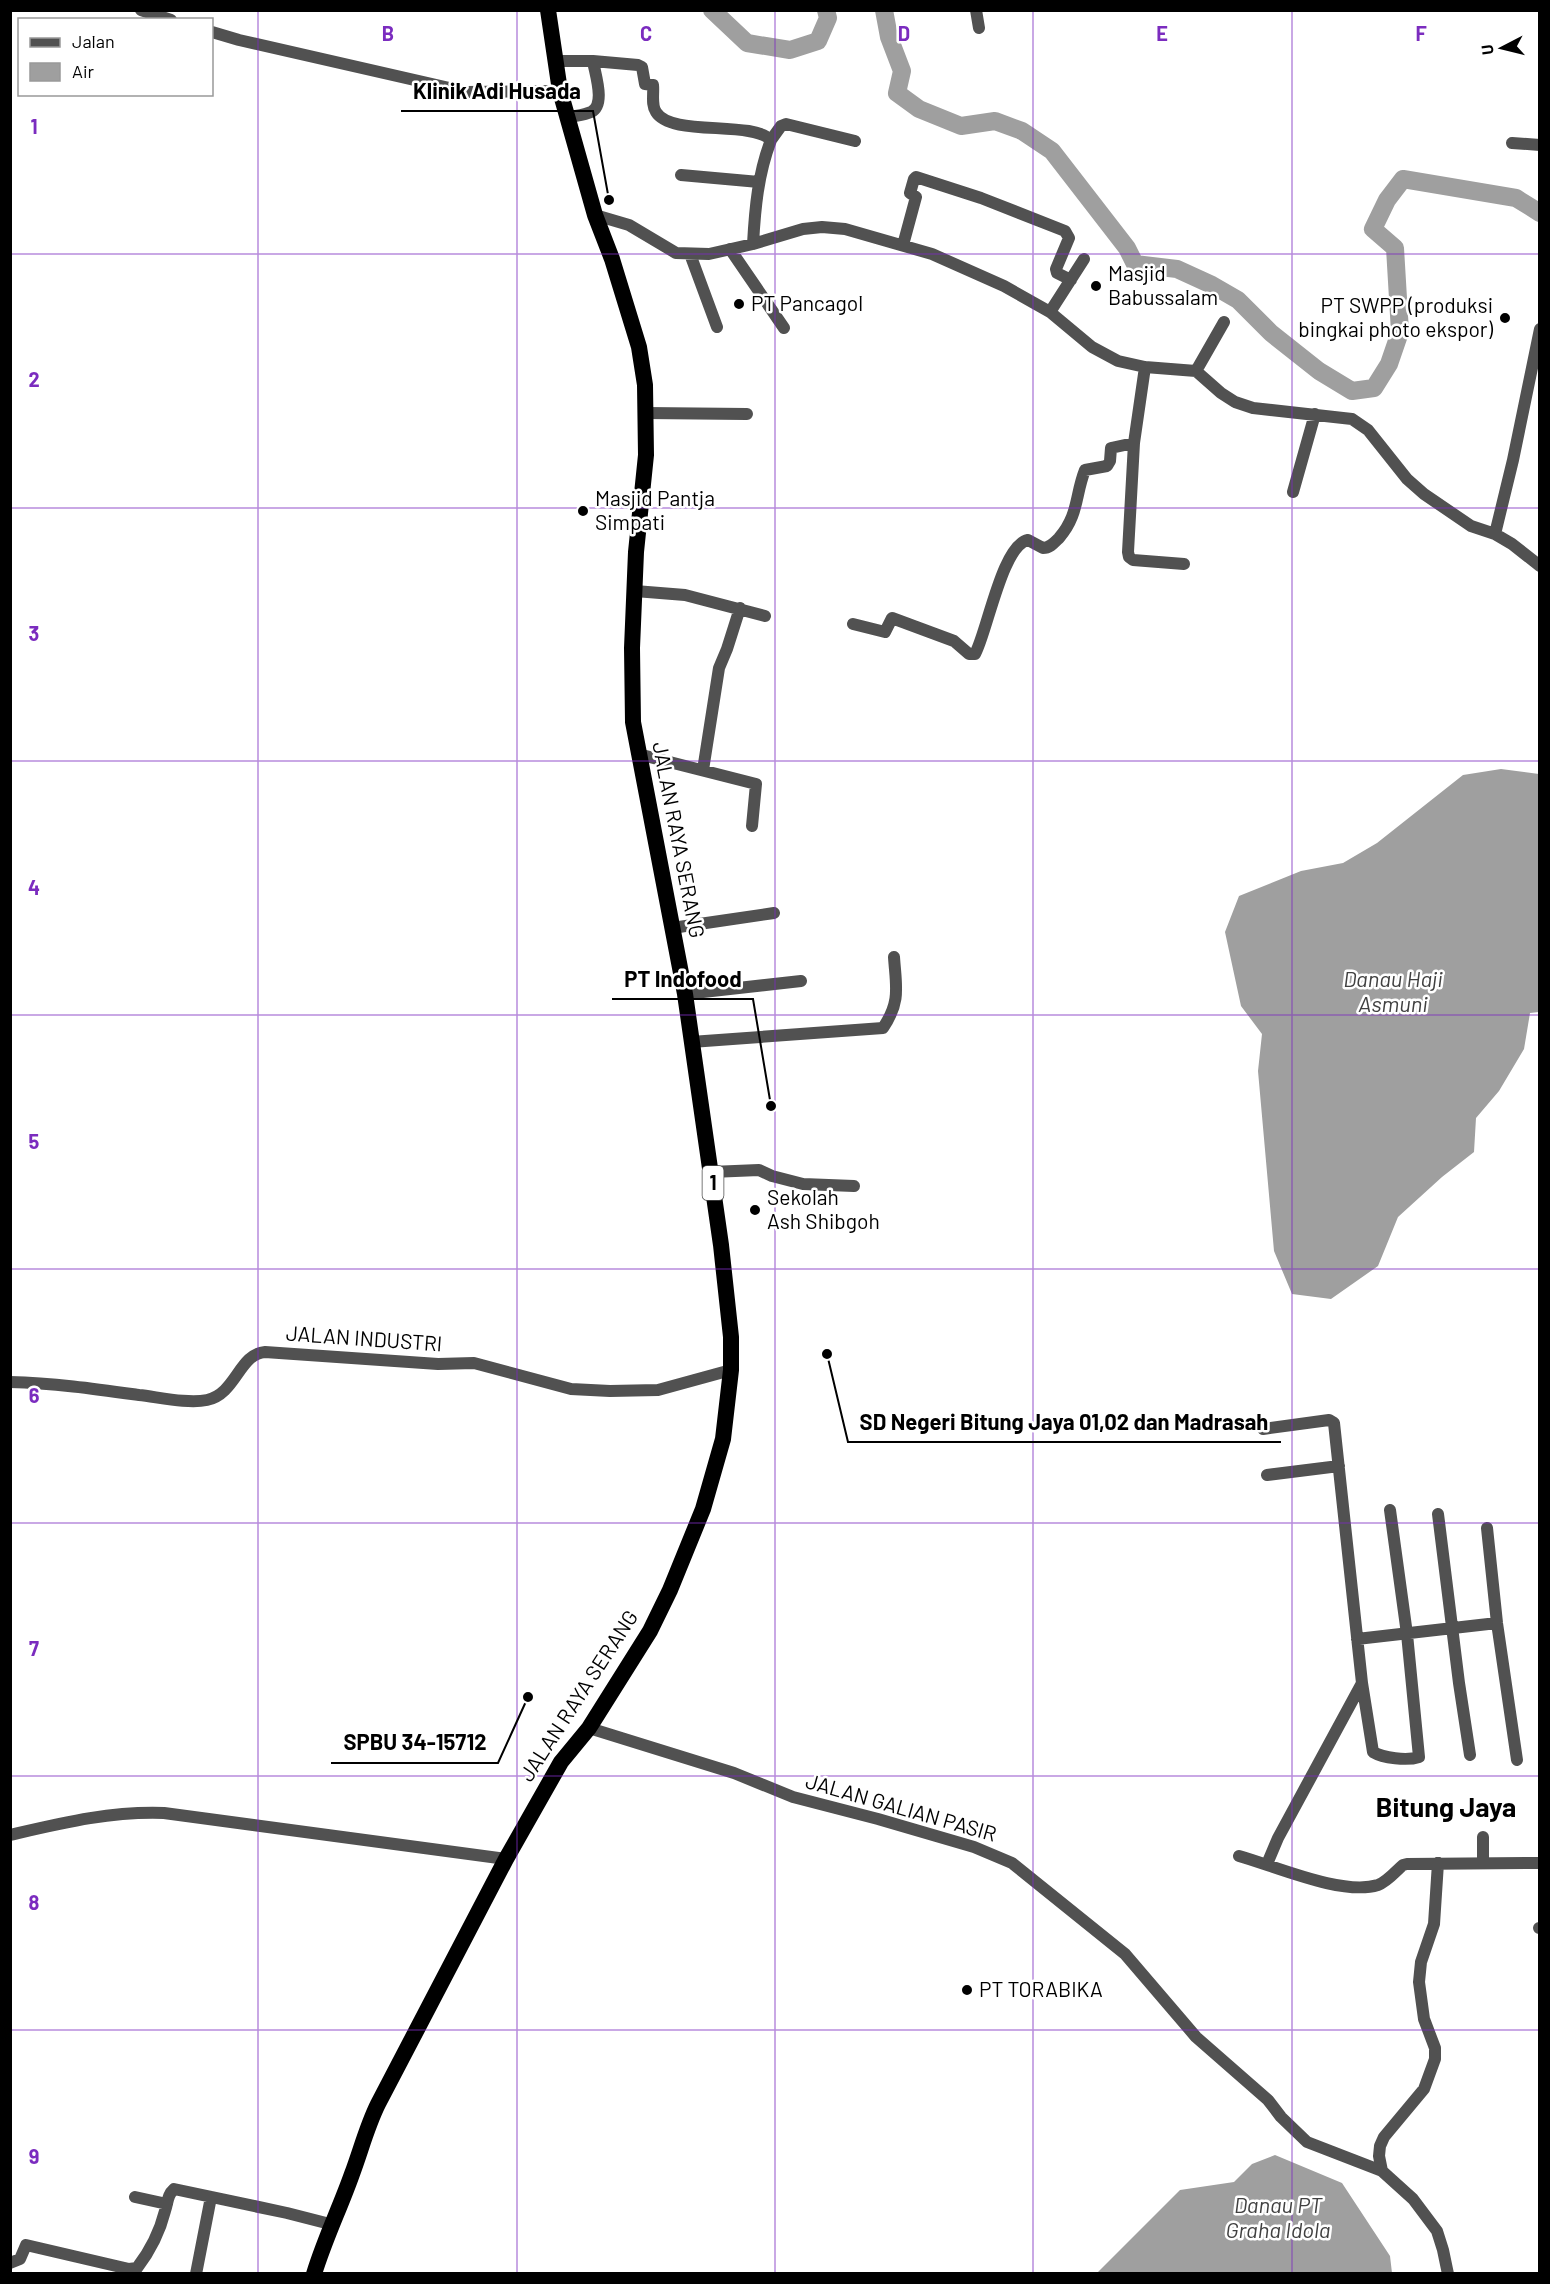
<svg xmlns="http://www.w3.org/2000/svg" width="1550" height="2284" font-family="Barlow,sans-serif">
	<style>
		.water { fill: #9f9f9f }
		.lines { fill: none; stroke-linecap: round; stroke-linejoin: round }
		.river { stroke: #9f9f9f; stroke-width: 18 }
		.minor { stroke: #515151; stroke-width: 12 }
		.highway { stroke: #000; stroke-width: 16 }
		.grid { fill: none; stroke: #7b2cbf; stroke-width: 1.5; stroke-opacity: 0.55 }
		.poi-dot { fill: #000; stroke: #fff; stroke-width: 2 }
		.labels { text-anchor: middle; stroke-width: 5; stroke-linejoin: round; paint-order: stroke }
		.shield { fill: #fff; stroke: #4c4c4c; stroke-width: 1.5 }
		.shield-label { font-size: 20px; font-weight: bold; fill: #000 }
		.poi-label { font-size: 21px; fill: #000; stroke: #fff; text-anchor: start }
		.street-label { font-size: 21px; fill: #000; stroke: #fff }
		.water-label { font-size: 22px; font-style: italic; fill: #404040; stroke: #fff }
		.district-label { font-size: 27px; font-weight: bold; fill: #000; stroke: #fff }
		.grid-label { font-size: 20px; text-anchor: middle; font-weight: bold; fill: #7b2cbf; stroke: #fff; stroke-width: 5; stroke-linejoin: round; paint-order: stroke }
		.leader { fill: none; stroke: #000; stroke-width: 2 }
		.callout-dot { fill: #000; stroke: #fff; stroke-width: 2 }
		.callout-label { font-size: 22px; text-anchor: middle; font-weight: bold; fill: #000; stroke: #fff; stroke-width: 5; stroke-linejoin: round; paint-order: stroke }
	</style>
	<rect width="100%" height="100%" fill="#fff"/>
	<path class="water" d="M1501,769L1539,774V1012L1530,1013L1524,1049L1499,1091L1476,1118L1474,1152L1442,1177L1398,1217L1378,1266L1331,1299L1292,1294L1274,1251L1258,1071L1262,1034L1241,1006L1225,932L1239,896L1301,871L1343,863L1377,843L1463,775Z
		M1275,2155L1342,2183L1390,2256L1392,2273H1097L1180,2190L1234,2182L1252,2164Z"/>
	<g class="lines">
		<path class="river" d="M712,10L747,43L790,50L818,41L828,18L826,10
			M884,10L889,37L902,71L897,93L919,109L961,126L995,121L1022,131L1052,151L1127,248L1135,264L1177,269L1212,285L1238,300L1271,333L1319,371L1352,391L1374,388L1389,364L1400,332L1395,248L1373,229L1387,200L1403,179L1516,198L1540,213"/>
		<path class="minor" d="M141,10L171,20
			M976,10L979,28
			M212,32L239,40L467,92L560,91
			M555,61H593L638,65L642,67L645,84L653,85C654,93 651,105 656,112C671,137 751,120 771,140C758,174 755,208 753,244
			M567,118C574,116 584,115 591,112C606,105 595,74 593,61
			M771,140L781,126L786,124L855,141
			M1512,143L1540,145
			M681,175L759,182
			M595,215L629,225L676,253L709,254L753,244L803,229L822,227L845,229L932,254L1004,286L1050,312L1092,347L1118,361L1145,367L1196,371L1221,393L1235,402L1253,408L1352,419L1368,430L1407,479L1424,494L1471,526L1495,534L1512,544L1540,566
			M903,245L916,197L910,193L914,179L916,177L981,198L1065,231L1069,238L1056,269L1057,273L1071,280
			M730,249L784,328
			M690,254L717,327
			M1050,312L1084,259
			M1145,367L1134,443L1128,552L1129,557L1133,560L1184,564
			M1196,371L1224,322
			M646,413L747,414
			M1293,492L1315,414
			M1495,534L1513,460L1540,329
			M635,591L685,595L765,616
			M853,624L885,632L892,618L954,641L969,654H975C987,633 1002,545 1028,540L1043,548C1050,548 1054,543 1059,538C1079,515 1075,495 1085,470L1107,466L1110,461L1111,448L1134,443
			M638,754L756,784L752,826
			M703,770L719,668L727,649L740,608
			M672,928L774,913
			M685,994L801,981
			M691,1042L883,1028C901,1001 896,987 894,957
			M711,1172L759,1170L772,1176L803,1184L854,1186
			M10,1382C54,1383 96,1389 139,1395C158,1397 188,1404 207,1400C236,1394 239,1354 265,1352L438,1364L474,1363L571,1389L610,1391L658,1390L731,1370
			M1263,1429L1329,1420L1334,1423L1362,1683L1278,1838L1267,1864
			M1267,1475L1339,1466
			M1438,1514L1459,1683L1470,1755
			M1487,1528L1497,1623L1517,1760
			M1357,1639L1497,1623
			M1362,1683L1373,1752C1383,1758 1407,1761 1419,1757L1407,1634L1390,1510
			M589,1728L734,1773L793,1797L878,1819L974,1847L1012,1863L1125,1954L1196,2037L1268,2100L1281,2117L1307,2142L1382,2171
			M10,1835C62,1823 111,1811 164,1813L506,1859
			M1483,1837V1862
			M1239,1856C1275,1866 1342,1896 1378,1885C1387,1882 1396,1871 1403,1865L1407,1864L1540,1863
			M1438,1863L1434,1924L1421,1962L1419,1982L1424,2019L1435,2048V2059L1424,2089L1384,2137L1380,2146L1379,2156L1382,2171L1413,2199L1437,2231L1443,2250L1448,2274
			M1539,1928H1540
			M135,2197L167,2204
			M10,2263L20,2259L26,2245L129,2269L137,2268C150,2251 160,2231 165,2211C168,2203 167,2195 174,2189L287,2213L330,2224
			M196,2274L211,2197"/>
		<path class="highway" d="M314,2274C325,2238 340,2208 352,2174C361,2150 367,2126 378,2104L506,1859L561,1762L589,1728L650,1631L670,1590L703,1509L723,1439L731,1370V1337L721,1245L685,994L633,722L632,648L636,552L646,455L645,385L639,347L612,259L595,215L560,91L548,10"/>
	</g>
	<path class="grid" d="M258,10V2274M517,10V2274M775,10V2274M1033,10V2274M1292,10V2274M10,254H1540M10,508H1540M10,761H1540M10,1015H1540M10,1269H1540M10,1523H1540M10,1776H1540M10,2030H1540"/>
	<g class="poi-dot">
		<circle cx="1096" cy="286" r="6"/>
		<circle cx="739" cy="304" r="6"/>
		<circle cx="1505" cy="318" r="6"/>
		<circle cx="583" cy="511" r="6"/>
		<circle cx="755" cy="1210" r="6"/>
		<circle cx="967" cy="1990" r="6"/>
	</g>
	<g class="labels">
		<rect class="shield" x="702.5" y="1166" width="21" height="34" rx="4.5"/>
		<g class="shield-label">
			<text x="713" y="1190">1</text>
		</g>
		<g class="poi-label">
			<text x="1108" y="281">Masjid<tspan x="1108" dy="24">Babussalam</tspan></text>
			<text x="751" y="311">PT Pancagol</text>
			<text x="1493" y="313" text-anchor="end">PT SWPP (produksi<tspan x="1493" dy="24">bingkai photo ekspor)</tspan></text>
			<text x="595" y="506">Masjid Pantja<tspan x="595" dy="24">Simpati</tspan></text>
			<text x="767" y="1205">Sekolah<tspan x="767" dy="24">Ash Shibgoh</tspan></text>
			<text x="979" y="1997">PT TORABIKA</text>
		</g>
		<g class="street-label">
			<text transform="translate(678 840) rotate(79)" y="7">JALAN RAYA SERANG</text>
			<text transform="translate(364 1339) rotate(4)" y="7">JALAN INDUSTRI</text>
			<text transform="translate(579 1696) rotate(-57)" y="7">JALAN RAYA SERANG</text>
			<text transform="translate(901 1808) rotate(16)" y="7">JALAN GALIAN PASIR</text>
		</g>
		<g class="water-label">
			<text x="1393" y="987">Danau Haji<tspan x="1393" dy="25">Asmuni</tspan></text>
			<text x="1278" y="2213">Danau PT<tspan x="1278" dy="25">Graha Idola</tspan></text>
		</g>
		<g class="district-label">
			<text x="1446" y="1817">Bitung Jaya</text>
		</g>
	</g>
	<g class="grid-label">
		<text x="388" y="41">B</text>
		<text x="646" y="41">C</text>
		<text x="904" y="41">D</text>
		<text x="1162" y="41">E</text>
		<text x="1421" y="41">F</text>
		<text x="34" y="134">1</text>
		<text x="34" y="387">2</text>
		<text x="34" y="641">3</text>
		<text x="34" y="895">4</text>
		<text x="34" y="1149">5</text>
		<text x="34" y="1403">6</text>
		<text x="34" y="1656">7</text>
		<text x="34" y="1910">8</text>
		<text x="34" y="2164">9</text>
	</g>
	<path class="leader" d="M609 200L593 111H401M771 1106L753 999H612M827 1354L848 1442H1281M528 1697L498 1763H331"/>
	<g class="callout-dot">
		<circle cx="609" cy="200" r="6"/>
		<circle cx="771" cy="1106" r="6"/>
		<circle cx="827" cy="1354" r="6"/>
		<circle cx="528" cy="1697" r="6"/>
	</g>
	<g class="callout-label">
		<text x="497" y="99">Klinik Adi Husada</text>
		<text x="683" y="987">PT Indofood</text>
		<text x="1064" y="1430">SD Negeri Bitung Jaya 01,02 dan Madrasah</text>
		<text x="415" y="1750">SPBU 34-15712</text>
	</g>
	<rect width="1550" height="2284" fill="none" stroke="#000000" stroke-width="24"/>
	<rect x="18" y="18" width="195" height="78" fill="#ffffff" stroke="#999999" stroke-width="1.5"/>
	<rect x="30" y="38" width="30" height="9" fill="#515151" stroke="#999999" stroke-width="1.5"/>
	<text x="72" y="48" font-size="18" fill="#000000">Jalan</text>
	<rect x="30" y="63" width="30" height="18" fill="#9f9f9f" stroke="#999999" stroke-width="1.5"/>
	<text x="72" y="78" font-size="18" fill="#000000">Air</text>
	<g transform="translate(1502 48) rotate(263)" stroke="#ffffff" stroke-width="4.5" paint-order="stroke">
	<path d="M0-4.5L10 22L0 15L-10 22Z" fill="#000000"/>
	<text y="-9" font-size="16" font-weight="bold" text-anchor="middle" fill="#000000">U</text>
	</g>
</svg>
